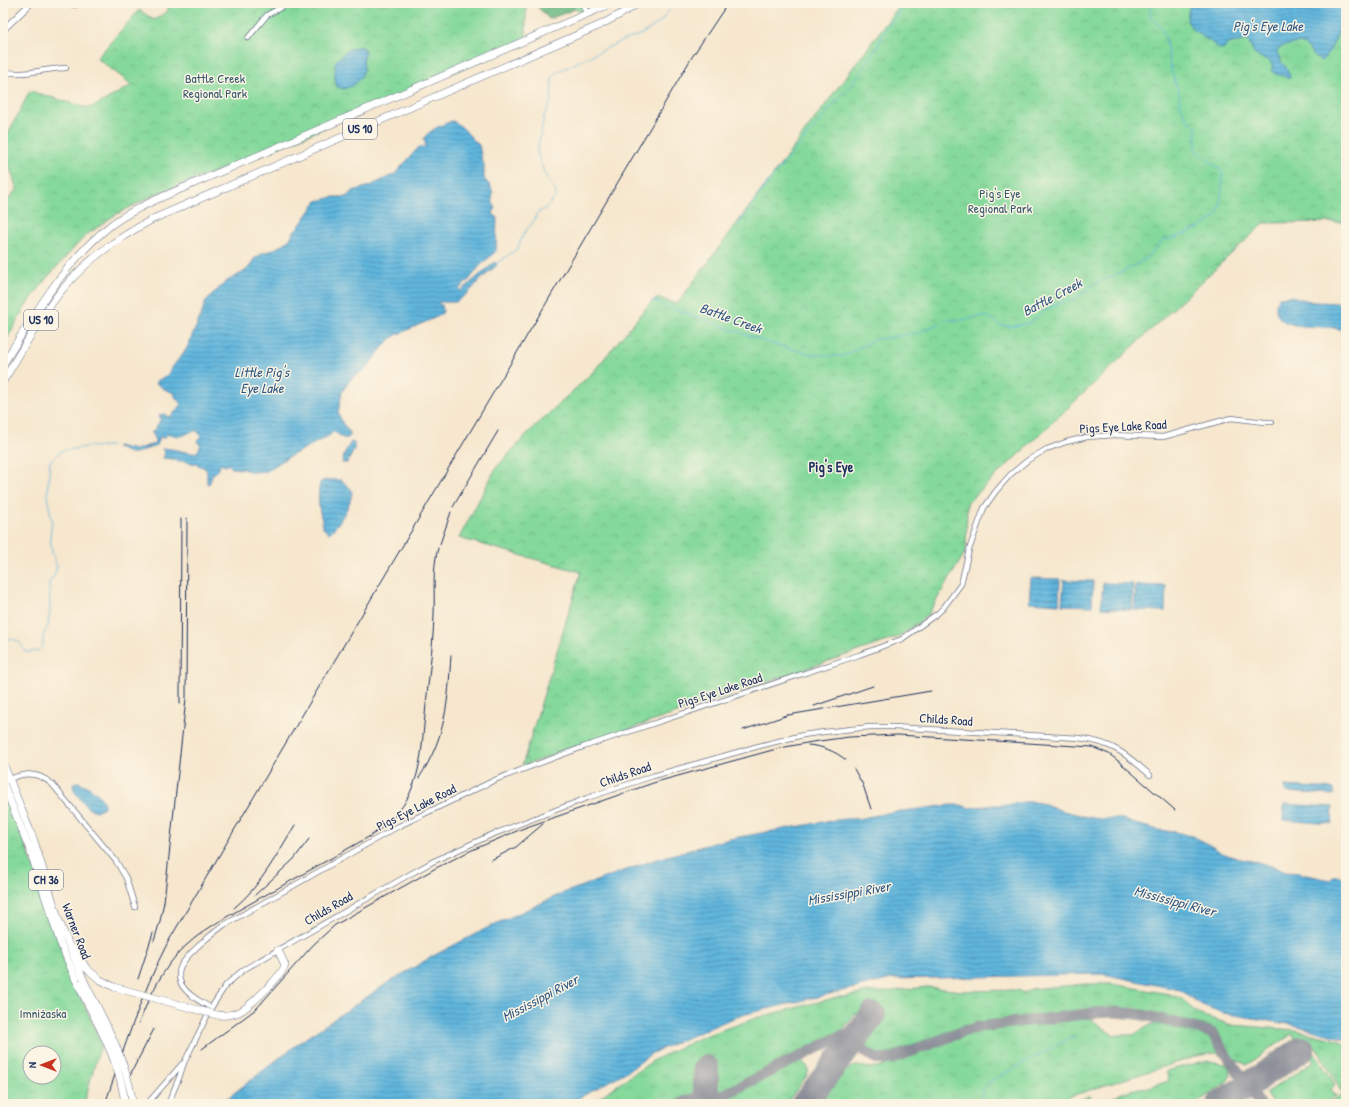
<svg xmlns="http://www.w3.org/2000/svg" width="1349" height="1107" font-family="'Patrick Hand',sans-serif">
	<style>
		.grass { fill: url(#grass-tufts); stroke: #50847c }
		.forest { fill: url(#forest-firs); stroke: #447470 }
		.park { fill: url(#park-crowns); stroke: #50847c; fill-rule: evenodd }
		.water { fill: url(#water-rules); stroke: #3e729e }
		.lines { fill: none; stroke-linecap: round; stroke-linejoin: round }
		.stream { stroke: #61b6dd; stroke-width: 1 }
		.taxiway { stroke: #888b96; stroke-width: 11 }
		.runway { stroke: #888b96; stroke-width: 26 }
		.minor-casing { stroke: #686f85; stroke-width: 6 }
		.tertiary-casing { stroke: #686f85; stroke-width: 7 }
		.trunk-casing { stroke: #686f85; stroke-width: 8 }
		.minor { stroke: #fff; stroke-width: 4.5 }
		.tertiary { stroke: #fff; stroke-width: 5.5 }
		.trunk { stroke: #fff; stroke-width: 7 }
		.rail { stroke: #1b2f5e; stroke-width: 1 }
		.trunk-bridge-casing { stroke: #686f85; stroke-width: 8; stroke-linecap: butt }
		.trunk-bridge { stroke: #fff; stroke-width: 7 }
		.labels { text-anchor: middle; stroke-width: 3; stroke-linejoin: round; paint-order: stroke }
		.shield { fill: #fcf5e5; stroke: #5e6a86; stroke-width: 1 }
		.shield-label { font-size: 12px; font-weight: bold; fill: #1b2f5e }
		.park-label { font-size: 13px; fill: #365a6d; stroke: #fcf5e5 }
		.street-label { font-size: 13px; fill: #1b2f5e; stroke: #fcf5e5 }
		.water-label { font-size: 14px; font-style: italic; fill: #305884; stroke: #fcf5e5 }
		.neighbourhood-label { font-size: 14px; font-weight: bold; fill: #1b2f5e; stroke: #fcf5e5 }
	</style>
	<defs>
		<pattern id="grass-tufts" width="24" height="20" patternUnits="userSpaceOnUse"><rect width="24" height="20" fill="#85d99b"/><path d="M3 7l-1-3M5 7V3M7 7l1-3M15 17l-1-3M17 17v-4M19 17l1-3" fill="none" stroke="#72bb88"/></pattern>
		<pattern id="forest-firs" width="22" height="20" patternUnits="userSpaceOnUse"><rect width="22" height="20" fill="#6cb983"/><path d="M5 1l3.5 6h-7zM16 11l3.5 6h-7z" fill="#58976e"/></pattern>
		<pattern id="park-crowns" width="20" height="18" patternUnits="userSpaceOnUse"><rect width="20" height="18" fill="#85d99b"/><path d="M2 6a3 3 0 1 1 6 0M12 15a3 3 0 1 1 6 0" fill="none" stroke="#72bb88"/></pattern>
		<pattern id="water-rules" width="6" height="5" patternUnits="userSpaceOnUse"><rect width="6" height="5" fill="#61b6dd"/><path d="M0 2.5h6" fill="none" stroke="#4f94b6"/></pattern>
	</defs>
	<rect width="100%" height="100%" fill="#fcf5e5"/>
	<filter id="ink" filterUnits="userSpaceOnUse"><feTurbulence type="fractalNoise" baseFrequency=".025" numOctaves="2"/><feDisplacementMap in="SourceGraphic" scale="8" xChannelSelector="R" yChannelSelector="G"/><feConvolveMatrix kernelMatrix="1 2 1 2 8 2 1 2 1" color-interpolation-filters="sRGB"/></filter>
	<filter id="wash" filterUnits="userSpaceOnUse"><feTurbulence type="fractalNoise" baseFrequency=".012" numOctaves="4" result="noise"/><feDisplacementMap in="SourceGraphic" scale="16" xChannelSelector="R" yChannelSelector="G"/><feGaussianBlur stdDeviation="0.9" result="paint"/><feColorMatrix in="noise" values="0 0 0 0 0 0 0 0 0 0 0 0 0 0 0 0 0 1.4 0 .05"/><feComposite in="paint" operator="in"/></filter>
	<g filter="url(#wash)">
		<rect width="100%" height="100%" fill="#f6e7ce"/>
		<path class="grass" d="M1085,984H1112L1169,994L1182,999L1190,1007L1200,1015L1232,1025L1295,1030L1338,1040L1346,1044V1104H1328L1345,1092L1341,1091L1321,1055L1309,1039L1307,1041L1308,1043L1303,1046L1298,1038L1296,1040L1292,1034L1247,1065L1236,1060L1216,1031L1211,1027L1149,1012L1122,1008H1105L987,1021L963,1026L885,1055L876,1054L866,1047L865,1045L876,1031L871,1023L875,1016L869,1012L866,1017L863,1018L856,1013L843,1030L714,1095V1068H697L696,1094L682,1097L673,1104H590L654,1060L702,1037L756,1018L838,997H845L869,992H883L927,987L962,991L1018,990L1024,993L1031,989Z
			M1090,1018L1107,1031L1114,1035H1133L1154,1023L1204,1035L1209,1037L1220,1054L1216,1053L1201,1055L1071,1096L1059,1104H820C827,1095 845,1066 856,1066C864,1066 869,1069 878,1068L964,1036L979,1032Z
			M1309,1045L1333,1081L1335,1085L1331,1089L1336,1096L1324,1104H1273L1266,1093L1314,1061L1305,1048Z
			M1204,1061L1215,1062L1228,1065L1231,1075L1226,1083L1195,1104H1068L1090,1096L1093,1103L1106,1101L1124,1092L1139,1088L1149,1087L1169,1081L1166,1071Z
			M801,1062C807,1065 809,1067 808,1074L786,1104H717L722,1100L797,1063Z"/>
		<path class="forest" d="M534,3H591L549,19Z"/>
		<path class="park" d="M163,3H526V42L270,151L152,196L115,215L85,236L45,280L25,307L3,346V209L6,202L17,189L3,147V143L30,91L84,107H93L132,85L97,58L139,10L154,20L169,10Z
			M568,3H599L580,12Z
			M901,3H1346V222L1264,223L967,503L966,551L927,616L899,637L522,766L581,572L459,538L496,468L529,432L594,371L650,303L658,298L677,304Z
			M3,788L28,851L73,982L102,1043L94,1067L84,1104H3ZM30,1053H54V1077H30Z"/>
		<path class="water" d="M1190,3H1346V29L1338,31C1337,38 1327,58 1321,61C1311,57 1310,43 1298,43C1295,43 1292,45 1289,45C1283,46 1281,46 1277,50V53L1280,56L1281,62C1286,66 1289,72 1290,78H1286L1285,76C1279,74 1276,76 1271,70L1273,67L1270,61L1255,55L1248,40L1227,44L1225,48L1220,49C1210,40 1190,31 1187,19Z
			M357,47H363L365,53L363,61L364,69L361,77L354,85L344,89L337,87C333,77 336,72 335,62L348,50Z
			M452,121C463,125 469,137 479,145L482,161L484,164V179C488,183 491,186 492,190C494,198 490,199 495,207L493,214L497,217L496,251L479,267L469,280L459,289L461,291L495,262L497,265L480,280L469,292L456,302H438L439,305H442L443,312L439,316L396,335L385,344L367,368L353,377L347,384L342,392L338,413L343,424L351,434L348,438H343L335,432H332L330,435L283,460L267,471L253,472L242,469L232,468L228,464L225,466L221,464L218,470L212,475L210,483L207,484V472L205,468L196,464L184,461H177L173,459L163,458L165,453L162,449C172,447 188,454 195,453C198,452 199,448 201,445L197,442L201,437L198,431C189,430 187,436 179,436C175,436 172,434 169,434C166,435 166,436 164,439L160,436C158,446 158,445 149,448C133,455 132,455 116,447L117,446L135,450L154,444L155,441L153,433H151L154,430L161,419L159,415L165,414L167,417L171,416L179,408L181,404L176,398L174,393L164,389L156,383V381L166,377L174,365L187,348L202,313L205,303L214,293L227,281L244,272L250,266L254,259L263,253L273,250L285,243L290,239L294,231L300,225L317,201L334,197H346L353,191L370,186L395,174L419,147L424,148L426,141L423,140C428,130 442,125 452,121Z
			M1291,296L1313,302L1339,303L1346,304V331C1339,329 1332,327 1325,327C1310,326 1274,329 1276,306C1276,303 1278,300 1279,297Z
			M351,442L354,443V450L347,463H342L345,452Z
			M327,480H341L352,490C353,501 338,527 329,533L323,528V523H321L323,521C318,514 318,491 320,483L322,481Z
			M1031,578L1060,579L1059,604L1029,602Z
			M1064,580L1093,581L1092,606L1062,605Z
			M1103,583L1133,584L1132,610L1101,608Z
			M1136,585L1166,586L1165,611L1134,610Z
			M77,782C86,784 105,796 104,807L96,811L88,808L74,791L73,784Z
			M1285,786L1334,789V795L1286,792Z
			M1023,802H1034L1045,804L1060,810L1087,817L1099,819H1123L1132,823L1158,830L1175,832L1192,836L1208,844L1222,853L1236,858L1257,862L1275,867L1285,872L1298,873L1330,880L1334,876L1338,875L1346,881V1039L1294,1025L1223,1013L1202,1005L1180,990L1103,974L892,979L746,1014L728,1020L652,1053L631,1069L568,1104H220L300,1042L386,984L433,956L489,927L563,893L657,859L717,842L739,837L829,821L845,819H858L887,813L950,805H961L969,808L994,805H1010Z
			M1284,804L1333,807L1332,824L1283,820Z"/>
		<g class="lines">
			<path class="stream" d="M738,225L767,183L857,77L879,44L884,31L905,3
				M497,263L517,249L524,233L534,221L537,213L546,208L556,196V192L545,175L537,152L544,116L551,102L552,79L555,73L624,40L640,35L659,23L672,7
				M652,300L663,305L769,343L807,353L828,356H843L874,340L921,332L945,320H961L984,316L991,318L1000,325L1007,326H1014L1029,323L1044,311L1060,303L1075,299L1093,285L1130,268L1148,257L1163,240L1177,237L1199,228L1217,216L1220,207L1223,175L1219,168L1196,151V127L1193,124L1187,120L1180,103L1179,93L1171,70L1165,36L1162,29L1150,16V7L1156,3
				M3,639C13,638 21,640 24,650L27,652L38,651L43,646V636L48,626L50,610L49,583L54,576L57,567L52,552L50,537L52,520L47,497L50,461L61,451L85,447L111,446
				M982,1104C981,1095 982,1089 989,1082L1070,1038H1074"/>
			<path class="taxiway" d="M681,1104L692,1099H715L843,1035L870,1055C877,1060 882,1060 891,1059L962,1032L978,1027L1093,1013L1115,1012L1138,1014L1153,1017L1212,1033L1260,1104"/>
			<path class="runway" d="M706,1104V1068
				M804,1104L873,1015
				M1220,1104L1302,1049"/>
		</g>
	</g>
	<g filter="url(#ink)">
		<g class="lines">
			<g class="minor-casing">
				<path id="minor" d="M66,3L75,5
					M581,3L588,13
					M248,38L267,15L289,3
					M3,71C21,77 46,68 66,68
					M3,782C21,773 35,770 52,784L116,861L126,878L135,907
					M211,1008C202,1002 190,997 184,988C179,983 178,974 180,968C185,955 213,933 224,925L399,826L497,779L583,747L859,655L902,639L938,613L944,607L961,584L969,550L984,508L996,491L1011,474L1028,460L1047,449L1066,442L1087,437L1114,435L1163,437L1231,418L1265,422H1272
					M147,1104L182,1064
					M168,1104L179,1078L184,1063L211,1008L226,985L243,970L405,877L434,861L491,835L587,798L653,776L759,746L803,735L824,732L870,727H893L1079,738C1113,743 1125,753 1150,775"/>
			</g>
			<g class="tertiary-casing">
				<path id="tertiary" d="M3,30L31,3"/>
			</g>
			<g class="trunk-casing">
				<path id="trunk" d="M3,364C35,314 64,262 111,225C127,213 144,205 162,197L612,3
					M3,381C22,351 39,318 61,291C87,259 118,238 153,219L598,26L619,15L639,3
					M3,763L34,841L59,921L84,981
					M3,783L30,850L60,942L76,980
					M74,948L86,968
					M217,1015C225,1016 232,1015 239,1012C248,1008 283,975 285,965L278,950"/>
			</g>
			<use href="#minor" class="minor"/>
			<use href="#tertiary" class="tertiary"/>
			<use href="#trunk" class="trunk"/>
			<path class="rail" d="M453,507L498,431
				M440,544L451,512
				M180,704L181,519
				M814,706L873,686
				M783,716L794,714L931,691
				M743,730L788,715
				M808,745C822,746 835,751 846,760
				M854,769L863,785L871,809
				M419,778C446,737 448,703 451,655
				M491,860L516,847L543,824
				M255,895L294,859L309,839
				M234,908C261,886 277,854 295,825
				M154,941L160,921L164,902L186,699L187,518
				M138,979L153,933
				M139,1023C148,1000 159,976 175,957C198,930 231,915 260,898C298,877 335,856 372,835C388,824 402,811 410,793C422,768 422,742 425,715C428,682 433,648 434,615C435,592 432,570 438,548
				M202,1049L256,1009L313,945L335,925L349,917L436,868L472,850L524,828L656,782L780,748L812,742L849,737L898,735L1092,747L1109,754L1117,760L1175,810
				M105,1104C124,1049 141,994 168,942L692,57L728,3
				M120,1104L132,1071L154,1029"/>
			<g class="trunk-bridge-casing">
				<path id="trunk-bridge" d="M86,968L99,979L114,987L217,1015
					M76,980C95,1020 120,1059 125,1104
					M84,981C104,1021 126,1058 133,1104"/>
			</g>
			<use href="#trunk-bridge" class="trunk-bridge"/>
		</g>
	</g>
	<g class="labels">
		<g class="shield">
			<rect x="343" y="119" width="34" height="20" rx="3"/>
			<rect x="24" y="310" width="34" height="20" rx="3"/>
			<rect x="29" y="870" width="34" height="20" rx="3"/>
		</g>
		<g class="shield-label">
			<text x="360" y="133">US 10</text>
			<text x="41" y="324">US 10</text>
			<text x="46" y="884">CH 36</text>
		</g>
		<g class="park-label">
			<text x="215" y="83">Battle Creek<tspan x="215" dy="15">Regional Park</tspan></text>
			<text x="1000" y="198">Pig's Eye<tspan x="1000" dy="15">Regional Park</tspan></text>
			<text x="43" y="1018">Imniżaska</text>
		</g>
		<g class="street-label">
			<text transform="translate(1123 426) rotate(-3)" y="5">Pigs Eye Lake Road</text>
			<text transform="translate(720 690) rotate(-18)" y="5">Pigs Eye Lake Road</text>
			<text transform="translate(946 719) rotate(4)" y="5">Childs Road</text>
			<text transform="translate(625 774) rotate(-19)" y="5">Childs Road</text>
			<text transform="translate(416 807) rotate(-27)" y="5">Pigs Eye Lake Road</text>
			<text transform="translate(328 908) rotate(-30)" y="5">Childs Road</text>
			<text transform="translate(77 931) rotate(69)" y="5">Warner Road</text>
		</g>
		<g class="water-label">
			<text x="1268" y="31">Pig's Eye Lake</text>
			<text transform="translate(1052 297) rotate(-28)" y="5">Battle Creek</text>
			<text transform="translate(731 318) rotate(20)" y="5">Battle Creek</text>
			<text x="262" y="377">Little Pig's<tspan x="262" dy="16">Eye Lake</tspan></text>
			<text transform="translate(849 893) rotate(-10)" y="5">Mississippi River</text>
			<text transform="translate(1175 901) rotate(15)" y="5">Mississippi River</text>
			<text transform="translate(540 998) rotate(-28)" y="5">Mississippi River</text>
		</g>
		<g class="neighbourhood-label">
			<text x="831" y="472">Pig's Eye</text>
		</g>
	</g>
	<rect width="1349" height="1107" fill="none" stroke="#fcf5e5" stroke-width="16"/>
	<g transform="translate(42 1065) rotate(270)"><circle r="19" fill="#fcf5e5" stroke="#a2a6af"/>
	<path d="M0-3L7 15L0 10L-7 15Z" fill="#c8321e"/>
	<text y="-6" font-size="11" font-weight="bold" text-anchor="middle" fill="#1b2f5e">N</text>
	</g>
</svg>
